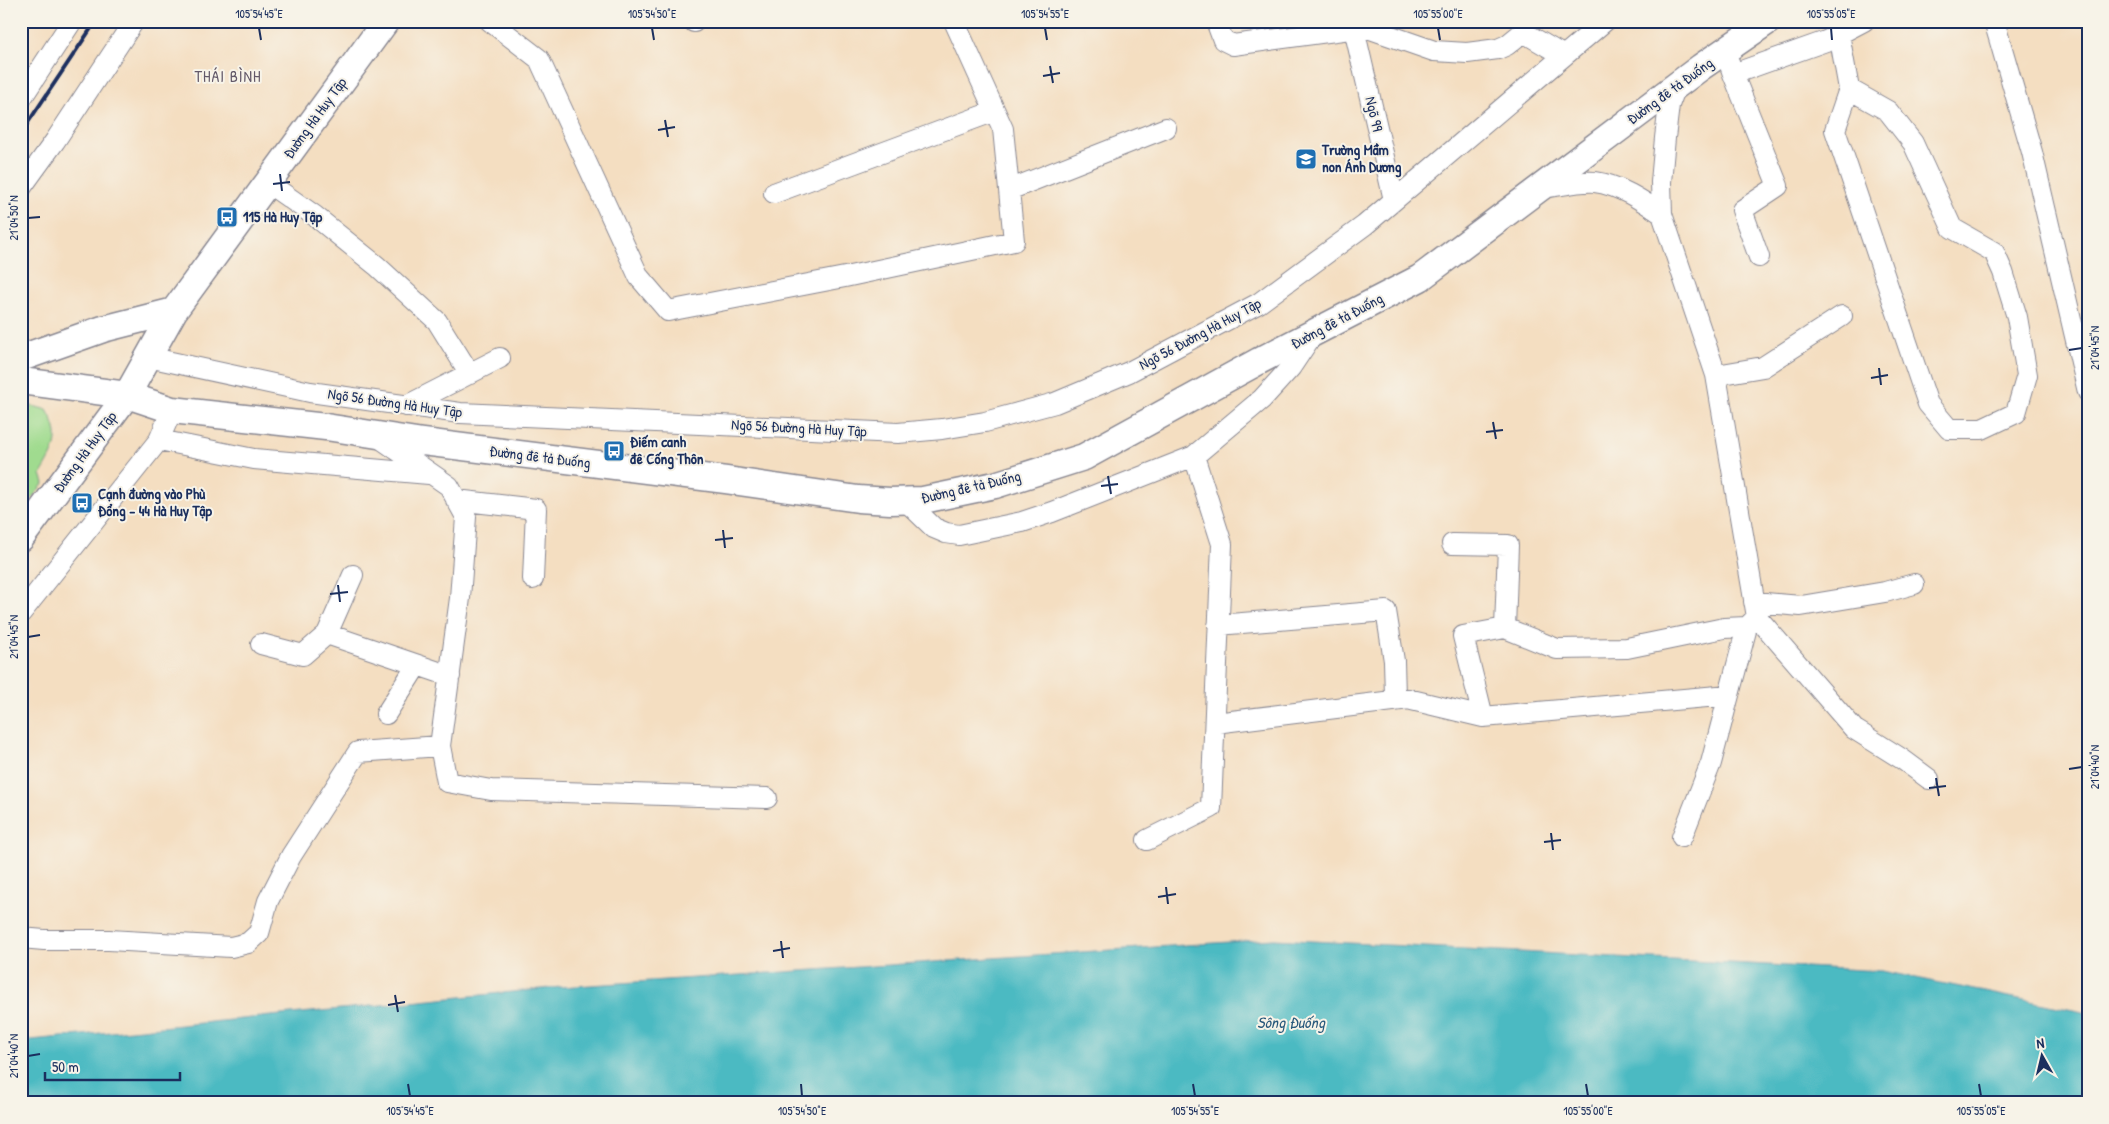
<svg xmlns="http://www.w3.org/2000/svg" width="2109" height="1124" font-family="'Patrick Hand',sans-serif">
	<style>
		.green { fill: #a0db8f; stroke: #5e8576 }
		.water { fill: #4bbac2; stroke: #337490 }
		.lines { fill: none; stroke-linecap: round; stroke-linejoin: round }
		.minor-casing { stroke: #888690; stroke-width: 22 }
		.major-casing { stroke: #888690; stroke-width: 29 }
		.path { stroke: #888690; stroke-width: 3; stroke-dasharray: 1 4; stroke-linecap: butt }
		.minor { stroke: #fff; stroke-width: 20 }
		.major { stroke: #fff; stroke-width: 26 }
		.rail { stroke: #1b2f5e; stroke-width: 4 }
		.ticks { fill: none; stroke: #1b2f5e; stroke-width: 2 }
		.labels { text-anchor: middle; stroke-width: 4; stroke-linejoin: round; paint-order: stroke }
		.street-label { font-size: 15px; fill: #1b2f5e; stroke: #f7f3e8 }
		.poi-label { font-size: 15px; font-weight: bold; fill: #1b2f5e; stroke: #f7f3e8; text-anchor: start }
		.neighbourhood-label { font-size: 16px; letter-spacing: 1px; fill: #635969; stroke: #f7f3e8 }
		.water-label { font-size: 16px; font-style: italic; fill: #29597c; stroke: #f7f3e8 }
		.neatline { fill: none; stroke: #1b2f5e; stroke-width: 2 }
		.ticks-label { font-size: 12px; text-anchor: middle; fill: #1b2f5e }
	</style>
	<rect width="100%" height="100%" fill="#f7f3e8"/>
	<filter id="ink" filterUnits="userSpaceOnUse"><feTurbulence type="fractalNoise" baseFrequency=".02" numOctaves="2"/><feDisplacementMap in="SourceGraphic" scale="10" xChannelSelector="R" yChannelSelector="G"/><feConvolveMatrix kernelMatrix="1 2 1 2 8 2 1 2 1" color-interpolation-filters="sRGB"/></filter>
	<filter id="wash" filterUnits="userSpaceOnUse"><feTurbulence type="fractalNoise" baseFrequency=".0096" numOctaves="4" result="noise"/><feDisplacementMap in="SourceGraphic" scale="20" xChannelSelector="R" yChannelSelector="G"/><feGaussianBlur stdDeviation="1.12" result="paint"/><feColorMatrix in="noise" values="0 0 0 0 0 0 0 0 0 0 0 0 0 0 0 0 0 1.4 0 .05"/><feComposite in="paint" operator="in"/></filter>
	<g filter="url(#wash)">
		<rect width="100%" height="100%" fill="#f4dec1"/>
		<path class="green" d="M23,403L47,410C63,437 56,449 41,474L44,483L21,512V404Z"/>
		<path class="water" d="M1274,939L1882,971L2088,1013V1103H21V1041L561,987Z"/>
	</g>
	<g filter="url(#ink)">
		<g class="lines">
			<g class="minor-casing">
				<path id="minor" d="M490,21L539,59L639,277L668,311L845,277L1014,241L1003,129L954,21
					M694,21V22
					M1216,21L1223,40L1233,45L1365,27L1434,51L1467,53L1498,49L1507,45L1523,32L1527,21
					M1994,21L2032,152L2088,392
					M1354,29L1394,200
					M1523,32L1564,56
					M1839,34L1849,89L1835,130L1928,404L1949,429H1982L2016,413L2027,375L2017,317L2003,272L1994,252L1952,228L1913,143L1888,111L1849,89
					M1729,62L1733,74L1826,41L1864,21
					M1733,74L1778,186L1742,210L1759,257
					M1677,84L1669,105L1665,138L1661,182L1662,214L1716,375L1757,617L1747,627L1711,763L1682,837
					M21,99L72,21
					M268,183L315,216L377,266L437,321L470,374
					M21,188L55,141L134,21
					M1540,188C1554,187 1582,180 1595,182C1619,185 1643,201 1662,214
					M1009,190L1166,128
					M774,193L995,111
					M148,357L310,392L460,413L898,433L942,429L985,422L1055,403L1129,372L1259,303L1365,225L1605,21
					M1716,375L1763,367L1842,316
					M406,406L500,358
					M377,436L449,486L466,517L460,598L440,746L447,782L491,790L767,798
					M159,440L254,459L429,474
					M456,500L536,509L533,579
					M906,501L934,528L946,533L959,535L1022,522L1052,512L1194,456L1262,399L1291,367L1313,334
					M1452,544L1508,545L1505,628L1463,636L1483,717
					M353,575L327,634L450,676
					M1754,602L1801,606L1885,592L1914,584
					M21,613L159,440L172,410
					M1757,617L1854,729L1902,759L1929,779
					M1218,625L1386,611L1394,661L1395,696L1483,717L1729,695
					M1505,628L1557,649L1627,648L1724,628L1747,627
					M261,644L303,655L327,634
					M386,714L417,665
					M1215,723L1409,699
					M1147,840L1211,808L1222,544L1194,456
					M21,938L44,940H109L231,947L248,943L259,933L268,901L291,856L358,752L440,746"/>
			</g>
			<g class="major-casing">
				<path id="major" d="M21,358L103,329L174,311
					M21,381L127,395L172,410L326,427L423,442L726,480L858,499L890,501L923,500L995,485L1084,457L1259,361L1420,278L1701,67L1768,21
					M21,538L127,395L174,311L386,21"/>
			</g>
			<path class="path" d="M21,444L23,449L21,460"/>
			<use href="#minor" class="minor"/>
			<use href="#major" class="major"/>
			<path class="rail" d="M21,133L96,21"/>
		</g>
	</g>
	<path class="ticks" d="M259,28L261,40M652,28L654,40M1045,28L1047,40M1438,28L1440,40M1831,28L1832,40M1050,66L1053,83M1043,76L1060,73M665,120L668,137M658,130L675,127M280,174L282,191M273,184L290,182M28,218L40,217M2069,350L2082,348M1879,368L1881,385M1871,378L1888,375M1493,422L1496,439M1486,432L1503,430M1108,476L1111,494M1101,486L1118,484M723,530L725,548M715,540L733,538M338,585L340,602M330,594L348,592M28,637L40,635M2069,769L2082,767M1936,778L1939,796M1929,788L1946,786M1551,833L1553,850M1544,842L1561,840M1166,887L1168,904M1158,897L1176,894M781,941L783,958M773,951L790,948M395,995L398,1012M388,1005L405,1002M28,1056L40,1054M408,1084L410,1096M801,1084L802,1096M1193,1084L1195,1096M1586,1084L1588,1096M1979,1084L1981,1096"/>
	<defs>
		<g id="school-square" transform="scale(1.125)"><rect x="-9" y="-9" width="18" height="18" rx="4" fill="#1f6fb2" stroke="#f7f3e8"/><path d="M0-5L7-2L0 1L-7-2ZM-4 1L0 2.5L4 1V4Q0 6-4 4Z" fill="#fff"/></g>
		<g id="bus-square" transform="scale(1.125)"><rect x="-9" y="-9" width="18" height="18" rx="4" fill="#1f6fb2" stroke="#f7f3e8"/><path d="M-5-6H5V4H4V6H2V4H-2V6H-4V4H-5ZM-3.5-4V0h7V-4ZM-3.5 1.2v1.5H-2V1.2ZM2 1.2v1.5H3.5V1.2Z" fill="#fff"/></g>
	</defs>
	<g fill-rule="evenodd">
		<use href="#school-square" x="1306" y="159"/>
		<use href="#bus-square" x="227" y="217"/>
		<use href="#bus-square" x="614" y="451"/>
		<use href="#bus-square" x="82" y="503"/>
	</g>
	<g class="labels">
		<g class="street-label">
			<text transform="translate(1670 91) rotate(-36)" y="5">Đường đê tả Đuống</text>
			<text transform="translate(1374 114) rotate(77)" y="5">Ngõ 99</text>
			<text transform="translate(315 118) rotate(-54)" y="5">Đường Hà Huy Tập</text>
			<text transform="translate(1337 321) rotate(-28)" y="5">Đường đê tả Đuống</text>
			<text transform="translate(1200 334) rotate(-28)" y="5">Ngõ 56 Đường Hà Huy Tập</text>
			<text transform="translate(395 403) rotate(8)" y="5">Ngõ 56 Đường Hà Huy Tập</text>
			<text transform="translate(799 428) rotate(3)" y="5">Ngõ 56 Đường Hà Huy Tập</text>
			<text transform="translate(85 452) rotate(-54)" y="5">Đường Hà Huy Tập</text>
			<text transform="translate(540 457) rotate(7)" y="5">Đường đê tả Đuống</text>
			<text transform="translate(971 487) rotate(-13)" y="5">Đường đê tả Đuống</text>
		</g>
		<g class="poi-label">
			<text x="1322" y="155">Trường Mầm<tspan x="1322" dy="17">non Ánh Dương</tspan></text>
			<text x="243" y="222">115 Hà Huy Tập</text>
			<text x="630" y="447">Điếm canh<tspan x="630" dy="17">đê Cống Thôn</tspan></text>
			<text x="98" y="499">Cạnh đường vào Phù<tspan x="98" dy="17">Đổng - 44 Hà Huy Tập</tspan></text>
		</g>
		<g class="neighbourhood-label">
			<text x="228" y="82">THÁI BÌNH</text>
		</g>
		<g class="water-label">
			<text x="1291" y="1028">Sông Đuống</text>
		</g>
	</g>
	<rect width="2109" height="1124" fill="none" stroke="#f7f3e8" stroke-width="55"/>
	<g transform="translate(2042 1056) rotate(352)" stroke="#f7f3e8" stroke-width="4" paint-order="stroke">
	<path d="M0-4L9 19L0 12L-9 19Z" fill="#1b2f5e"/>
	<text y="-8" font-size="14" font-weight="bold" text-anchor="middle" fill="#1b2f5e">N</text>
	</g>
	<path d="M45 1072v8h135v-8" fill="none" stroke="#1b2f5e" stroke-width="2.5"/>
	<text x="52" y="1072" font-size="15" fill="#1b2f5e" stroke="#f7f3e8" stroke-width="4" paint-order="stroke">50 m</text>
	<rect x="28" y="28" width="2054" height="1068" class="neatline"/>
	<g class="ticks-label">
		<text x="259" y="18">105°54'45"E</text>
		<text x="652" y="18">105°54'50"E</text>
		<text x="1045" y="18">105°54'55"E</text>
		<text x="1438" y="18">105°55'00"E</text>
		<text x="1831" y="18">105°55'05"E</text>
		<text transform="translate(14 218) rotate(-90)" y="4">21°04'50"N</text>
		<text transform="translate(2095 348) rotate(-90)" y="4">21°04'45"N</text>
		<text transform="translate(14 637) rotate(-90)" y="4">21°04'45"N</text>
		<text transform="translate(2095 767) rotate(-90)" y="4">21°04'40"N</text>
		<text transform="translate(14 1056) rotate(-90)" y="4">21°04'40"N</text>
		<text x="410" y="1115">105°54'45"E</text>
		<text x="802" y="1115">105°54'50"E</text>
		<text x="1195" y="1115">105°54'55"E</text>
		<text x="1588" y="1115">105°55'00"E</text>
		<text x="1981" y="1115">105°55'05"E</text>
	</g>
</svg>
